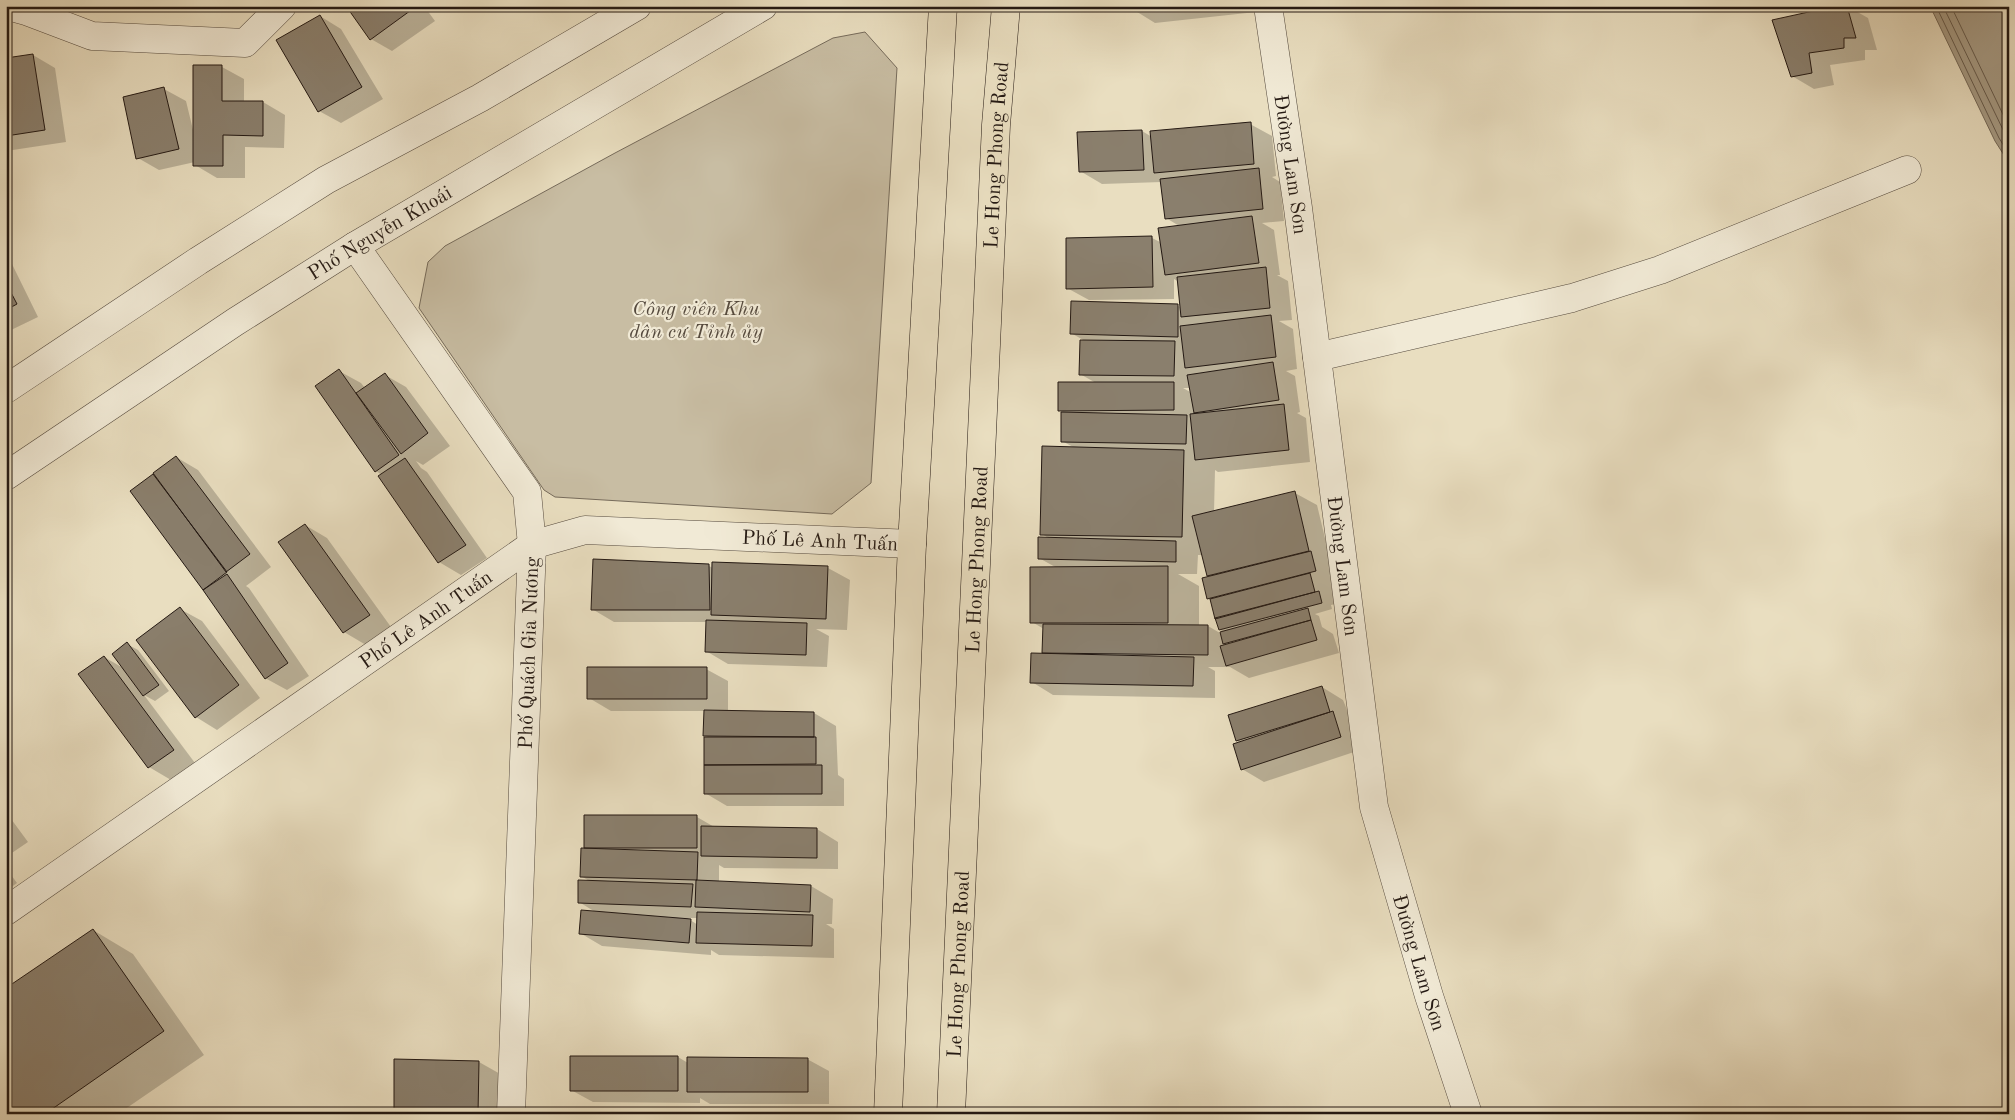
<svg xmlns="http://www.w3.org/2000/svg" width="2015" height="1120" font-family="'Old Standard TT',serif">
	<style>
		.green { fill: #c8bda3; stroke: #766b5b }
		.water { fill: #a69b85; stroke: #726757 }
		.shadow { fill: #0003; fill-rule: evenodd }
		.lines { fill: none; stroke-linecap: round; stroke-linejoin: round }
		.shore { stroke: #655a4c; stroke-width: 1 }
		.building { fill: #8a7f6d; stroke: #241913 }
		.minor-casing { stroke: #554a3e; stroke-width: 29 }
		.major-casing { stroke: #241913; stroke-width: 29 }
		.minor { stroke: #f1ead6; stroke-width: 28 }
		.major { stroke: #e9dec0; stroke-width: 28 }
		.labels { text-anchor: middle; stroke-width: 4.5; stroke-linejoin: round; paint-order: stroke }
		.street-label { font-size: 20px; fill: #241913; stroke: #f1ead6 }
		.park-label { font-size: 20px; font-style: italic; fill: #554a3e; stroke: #f1ead6 }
	</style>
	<rect width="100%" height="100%" fill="#e9dec0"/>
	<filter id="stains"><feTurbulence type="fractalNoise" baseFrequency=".004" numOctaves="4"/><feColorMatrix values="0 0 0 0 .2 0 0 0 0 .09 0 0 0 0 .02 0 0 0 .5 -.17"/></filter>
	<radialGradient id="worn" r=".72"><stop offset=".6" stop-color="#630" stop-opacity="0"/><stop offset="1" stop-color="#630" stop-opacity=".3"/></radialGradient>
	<path class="green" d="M865,32L897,68L871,483L832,514L555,497L544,490L419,308L428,262L445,246L615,153L833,38Z"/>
	<path class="water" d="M1930,6H2009V163L1995,141Z"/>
	<path class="shadow" d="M68,6H83L79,12Z
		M123,6H131L129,10Z
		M347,6H424L435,21L392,51L371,39Z
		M1133,6H1255L1256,12L1155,23L1134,10Z
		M1842,6H1847L1868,18L1877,50H1865V60L1830,65L1834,85L1814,89L1792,76Z
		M320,16L341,29L383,99L341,123L319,111Z
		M33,55L55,68L66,142L6,151V59Z
		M195,67H222L244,79V102H263L285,115L284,148L245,147V178H217L195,165V162L159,170L138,158L164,89L186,101L194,134Z
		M1250,124L1272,136L1276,176L1272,177L1280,182L1284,221L1262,223L1274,230L1280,275H1277L1288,281L1292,320L1279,321L1293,329L1297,369L1286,371L1295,376L1300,412L1297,413L1306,418L1310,462L1218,472L1215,470L1214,512L1295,493L1317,505L1331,563L1337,583L1331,585L1336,604L1331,605L1332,609L1315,614L1319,616L1322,627L1333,634L1339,653L1249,678L1230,667H1208L1215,671V698L1053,695L1032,682L1043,654L1044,629L1032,622L1057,568L1039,558L1050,539L1042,534L1075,448L1062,441L1063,412L1059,410L1096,383L1080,374L1085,341L1071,333L1178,306L1182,308L1179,282L1174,279V299L1089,300L1067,288L1152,238L1162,243L1181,227L1166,218L1162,182L1102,184L1080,171L1142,131L1152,137ZM1183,388H1191L1192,393ZM1198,555H1203L1208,575L1212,577L1208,598L1211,600L1220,630L1224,632L1220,633L1208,626H1199V586L1178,574H1197Z
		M6,261L12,264L38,317L9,331L6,330Z
		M339,371L361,383L365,388L385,375L406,387L450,446L423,465L416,461L421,468L427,472L487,558L461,575L439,562L382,475L376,471Z
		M176,457L198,470L271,567L246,586L249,588L309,676L287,690L265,678L204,589L131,491Z
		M305,525L327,538L391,627L366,645L344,632Z
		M709,566L713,568H828L850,580L847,630L816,629L829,636L827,667L728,664L706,651L707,622H614L592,609Z
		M180,609L202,621L260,698L217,730L196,717Z
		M127,644L138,650L169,691L155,701L144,695L195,763L171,780L149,767L80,674L104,657L125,669Z
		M706,669L728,681V712L814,713L836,726L838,775L844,779V806H727L705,793V739L710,738L704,735L705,711H611L589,698Z
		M1322,687L1343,700L1363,749L1264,782L1242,769L1241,743L1237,741Z
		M6,812L28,842L6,857Z
		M586,817H697L716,828L817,829L838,842V869L724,868L719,865V882L811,886L833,899L832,924H826L834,929V958L719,955L711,950V955L602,946L580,933L597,913L579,902L591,882L581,876L586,850ZM687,918H698V925Z
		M6,868L17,883L6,891Z
		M93,930L133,954L204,1055L118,1114H6Z
		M571,1057H678L688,1063L807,1059L829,1071V1104H710L700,1098V1103L593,1102L571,1090Z
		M479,1062L511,1080L510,1114H395Z"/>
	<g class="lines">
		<path class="shore" d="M1936,6L1999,138L2009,154
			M1943,6L2009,142
			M1951,6L2009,127"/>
	</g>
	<path class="building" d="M346,6H412L414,8L370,40Z
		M1132,6H1175L1132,11Z
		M1836,6H1847L1856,38H1844V48L1809,53L1812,73L1791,77L1772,20Z
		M320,15L362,87L318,112L276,40Z
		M33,54L45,130L6,136V58Z
		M193,65H222V101H263V136L223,135V166H193Z
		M164,87L179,149L136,159L123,97Z
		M1251,122L1254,164L1154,173L1150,131Z
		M1142,130L1144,170L1079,172L1077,132Z
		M1259,168L1263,209L1165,219L1160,179Z
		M1252,216L1259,263L1165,275L1158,228Z
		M1152,236L1153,287L1066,289V238Z
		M1266,267L1270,308L1181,317L1177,277Z
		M6,283L17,304L6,310Z
		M1071,301L1178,304V337L1070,334Z
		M1271,315L1276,357L1185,368L1180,326Z
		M1080,340L1175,341L1174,376L1079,375Z
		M1273,362L1279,400L1194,413L1187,375Z
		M339,369L399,455L375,472L315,386Z
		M385,373L428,433L401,454L356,393Z
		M1058,382H1174V410L1058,411Z
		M1284,404L1289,450L1195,460L1190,414Z
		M1061,412L1187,415L1186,444L1061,442Z
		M1042,446L1184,450L1182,537L1040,535Z
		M176,456L250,554L226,572L153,473Z
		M405,458L466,545L438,563L378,476Z
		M153,474L227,572L203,590L130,491Z
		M1295,491L1309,551L1207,576L1192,516Z
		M305,524L370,615L343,633L278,542Z
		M1038,537L1176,541V562L1038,559Z
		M1311,551L1316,571L1207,599L1202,578Z
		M593,559L709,564L710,610H591Z
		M712,562L828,566L826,619L711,615Z
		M1168,566V623H1030V567Z
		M1310,573L1315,592L1215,619L1210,599Z
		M227,574L288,663L265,679L203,590Z
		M1319,591L1322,603L1219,630L1215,618Z
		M180,607L239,685L195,718L136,640Z
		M1308,608L1311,620L1223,644L1220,632Z
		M706,620L807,623L806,655L705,652Z
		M1311,620L1317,640L1226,666L1220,646Z
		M1043,624L1208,625V655L1042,653Z
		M127,642L159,685L143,696L112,654Z
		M1031,653L1194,657L1193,686L1030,683Z
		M104,656L174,750L148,768L78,674Z
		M587,667H707V699H587Z
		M1322,686L1330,712L1236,741L1228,715Z
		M704,710L814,712V737L703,736Z
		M1333,711L1341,737L1241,770L1233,744Z
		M704,737H816V764L704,765Z
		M704,765H822V794H704Z
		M584,815H697V848H584Z
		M701,826L817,828V858L701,856Z
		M581,848L698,852L697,880L580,877Z
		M578,880L693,884L691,907L578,903Z
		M696,880L811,885L810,912L695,907Z
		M581,910L691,919L689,943L579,934Z
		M697,912L813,915L812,946L696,943Z
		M93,929L164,1031L45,1114H6V988Z
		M570,1056H678V1091H570Z
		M687,1057L808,1058V1092H687Z
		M394,1059L479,1061L478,1114H394Z"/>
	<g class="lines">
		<g class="minor-casing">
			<g id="minor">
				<path d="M8,6L26,11L92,36L245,43L282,6"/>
				<path id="s1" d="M1268,6L1298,208L1374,807L1429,996L1468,1114"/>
				<path d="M355,246L527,492L532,545L511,1114"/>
				<path d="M1317,357L1572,298L1660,270L1907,170"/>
				<path d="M6,389L198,261L326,180L480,98L637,6"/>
				<path id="s2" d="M6,476L235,322L355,246L763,6"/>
				<path id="s3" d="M6,911L532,545L585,530L912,544"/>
			</g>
		</g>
		<g class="major-casing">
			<g id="major">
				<path d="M888,1114L912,544L943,6"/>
				<path id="s4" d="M951,1114L996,125L1006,6"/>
			</g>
		</g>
		<use href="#minor" class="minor"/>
		<use href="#major" class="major"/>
	</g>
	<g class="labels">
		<g class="street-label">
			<text dy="7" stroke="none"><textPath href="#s4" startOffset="960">Le Hong Phong Road</textPath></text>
			<text dy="7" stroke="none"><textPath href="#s1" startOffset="160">Đường Lam Sơn</textPath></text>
			<text dy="7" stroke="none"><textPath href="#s2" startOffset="446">Phố Nguyễn Khoái</textPath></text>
			<text dy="7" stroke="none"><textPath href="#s3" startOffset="931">Phố Lê Anh Tuấn</textPath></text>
			<text dy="7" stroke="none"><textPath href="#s4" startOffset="555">Le Hong Phong Road</textPath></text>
			<text dy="7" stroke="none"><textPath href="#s1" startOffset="565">Đường Lam Sơn</textPath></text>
			<text dy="7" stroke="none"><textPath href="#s3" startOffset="511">Phố Lê Anh Tuấn</textPath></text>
			<text transform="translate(528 653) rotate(-88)" y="7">Phố Quách Gia Nương</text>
			<text dy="7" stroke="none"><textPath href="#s1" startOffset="970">Đường Lam Sơn</textPath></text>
			<text dy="7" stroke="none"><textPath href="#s4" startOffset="150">Le Hong Phong Road</textPath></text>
		</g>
		<g class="park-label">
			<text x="696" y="315">Công viên Khu<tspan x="696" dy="23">dân cư Tỉnh ủy</tspan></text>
		</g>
	</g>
	<rect width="2015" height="1120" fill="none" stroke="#e9dec0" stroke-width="25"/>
	<rect x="8" y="8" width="2000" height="1105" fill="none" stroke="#241913" stroke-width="2.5"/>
	<rect x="12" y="12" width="1990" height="1095" fill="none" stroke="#241913"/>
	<rect width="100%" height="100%" filter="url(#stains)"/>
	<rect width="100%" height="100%" fill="url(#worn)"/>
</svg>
